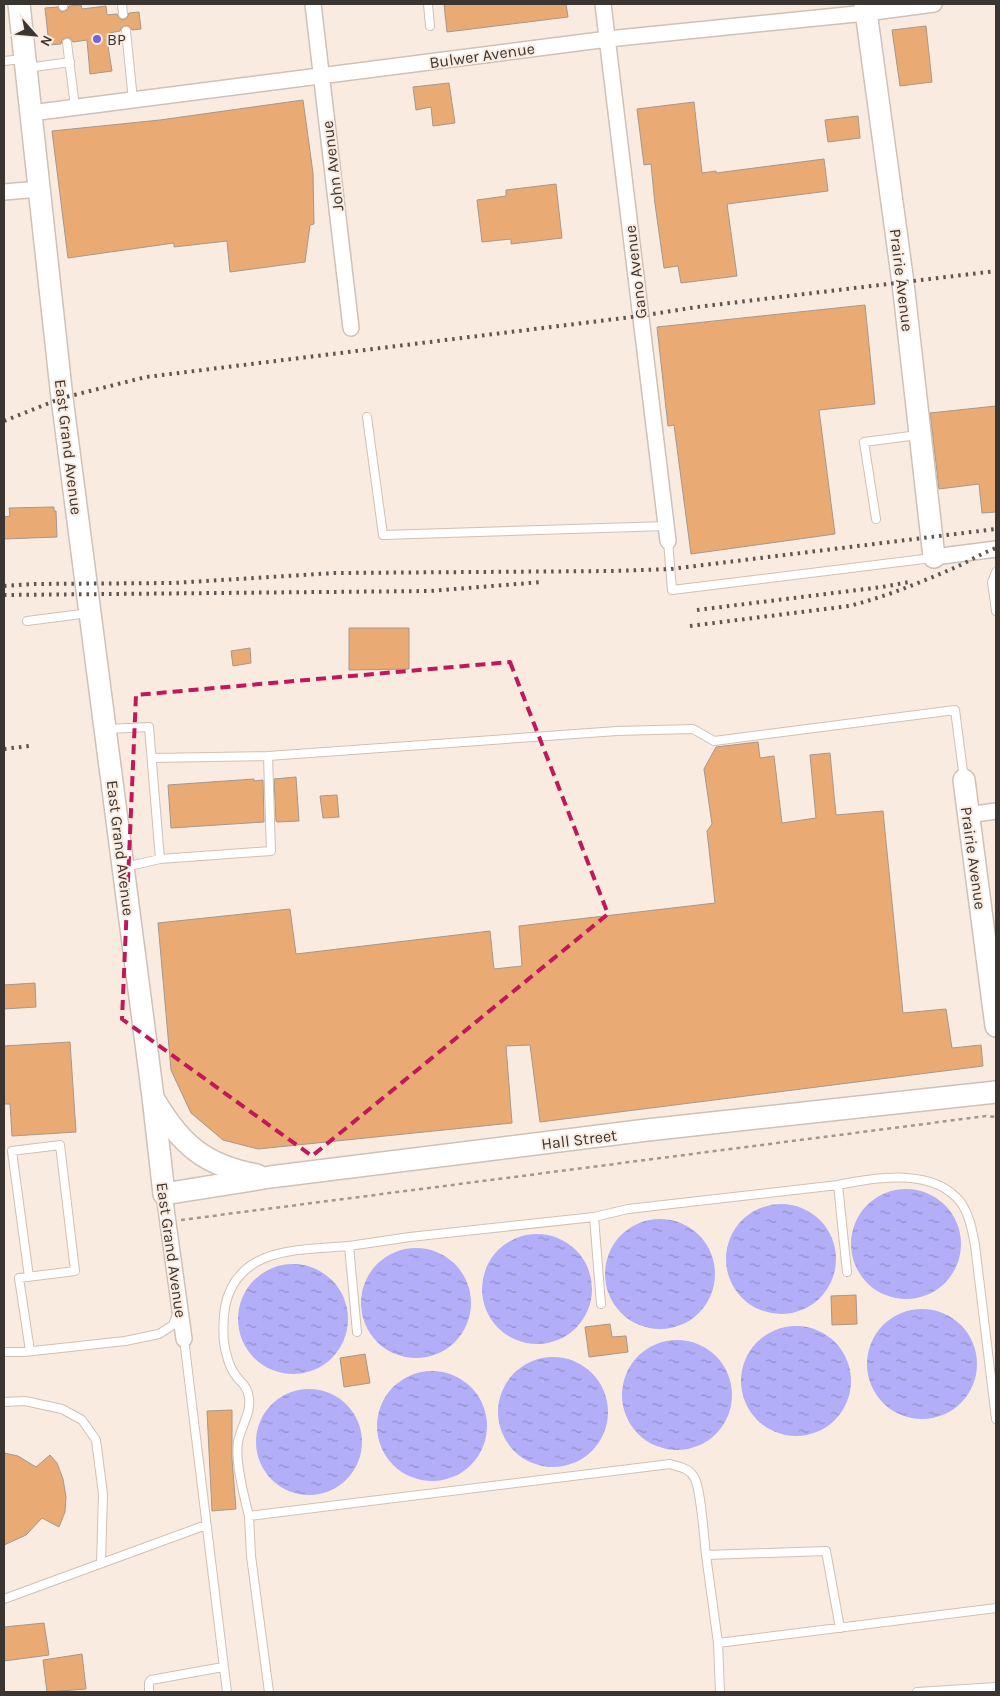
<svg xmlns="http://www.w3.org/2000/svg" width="1000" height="1696" font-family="Karla,sans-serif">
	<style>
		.water { fill: url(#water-ripples) }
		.building { fill: #eaaa74; stroke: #a5988d }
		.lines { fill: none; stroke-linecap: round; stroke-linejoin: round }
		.lane-casing { stroke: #cfc1b6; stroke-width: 10 }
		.street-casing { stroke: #cfc1b6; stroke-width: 18 }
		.secondary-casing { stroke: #cfc1b6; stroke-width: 24 }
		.path { stroke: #a29790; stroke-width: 2.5; stroke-dasharray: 4 4; stroke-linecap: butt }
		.lane { stroke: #fff; stroke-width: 8 }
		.street { stroke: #fff; stroke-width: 15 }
		.secondary { stroke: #fff; stroke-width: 21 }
		.rail { stroke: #5e5651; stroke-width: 4; stroke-dasharray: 2.5 5; stroke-linecap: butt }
		.marked { fill: none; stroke: #c2185b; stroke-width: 4; stroke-dasharray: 10 6; stroke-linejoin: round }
		.poi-dot { fill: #7262dc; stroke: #faebe0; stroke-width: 2 }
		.labels { text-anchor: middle; stroke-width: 4; stroke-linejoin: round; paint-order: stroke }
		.poi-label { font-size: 16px; fill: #3b3531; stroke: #faebe0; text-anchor: start }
		.street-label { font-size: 16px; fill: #3b3531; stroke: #faebe0 }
	</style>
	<defs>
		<pattern id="water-ripples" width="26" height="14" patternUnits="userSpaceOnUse" patternTransform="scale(1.25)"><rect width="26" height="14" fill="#b2aff8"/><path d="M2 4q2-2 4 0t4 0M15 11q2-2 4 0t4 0" fill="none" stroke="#928fc9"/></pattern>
	</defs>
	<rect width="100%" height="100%" fill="#faebe0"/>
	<path class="water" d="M851 1244a55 55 0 1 1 110 0a55 55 0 1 1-110 0Z
		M726 1259a55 55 0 1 1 110 0a55 55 0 1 1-110 0Z
		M605 1274a55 55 0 1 1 110 0a55 55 0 1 1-110 0Z
		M482 1289a55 55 0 1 1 110 0a55 55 0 1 1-110 0Z
		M361 1303a55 55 0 1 1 110 0a55 55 0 1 1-110 0Z
		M238 1319a55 55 0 1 1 110 0a55 55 0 1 1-110 0Z
		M867 1364a55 55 0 1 1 110 0a55 55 0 1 1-110 0Z
		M741 1381a55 55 0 1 1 110 0a55 55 0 1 1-110 0Z
		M622 1395a55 55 0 1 1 110 0a55 55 0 1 1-110 0Z
		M498 1412a55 55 0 1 1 110 0a55 55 0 1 1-110 0Z
		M377 1426a55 55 0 1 1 110 0a55 55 0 1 1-110 0Z
		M256 1442a53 53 0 1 1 106 0a53 53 0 1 1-106 0Z"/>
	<path class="building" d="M444,4H566L568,17L447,32Z
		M81,5L82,9L106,6L107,15L117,14L119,18L123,20L127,18L129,13L139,12L141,29L132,30L129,26H125L121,28L120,31L109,33L110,40H107L112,71L90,74L87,40L73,42L70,38H66L62,40L61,44L49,45L45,8L58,7L60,11L63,12L68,9L69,6Z
		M926,26L932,82L900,86L892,30Z
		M449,83L455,123L433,126L431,107L416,110L413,87Z
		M303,100L313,173L314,224L310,225L305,262L230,272L227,241L174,247V243L68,258L52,131L160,120Z
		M694,102L702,173L716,171V173L824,159L828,191L727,204L737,276L681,283L678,266L664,268L655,204L651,164L644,165L637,109Z
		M858,116L860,138L828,142L825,120Z
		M556,184L562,238L511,244V239L482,242L477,200L506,196V190Z
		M865,305L875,404L819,410L835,534L691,554L674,425L668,426L657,327Z
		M996,406V512L982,513L979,484L939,489L930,413Z
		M54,507V511H56L57,537L4,539V517L10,516L9,508Z
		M349,628H409V669L349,670Z
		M250,648L251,663L233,666L231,651Z
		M758,742L760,758L774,756L782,823L816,818L810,755L830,753L836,815L883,811L903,1013L946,1009L952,1048L981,1045L983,1066L540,1122L530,1045L506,1046L512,1123L258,1149L223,1140L191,1113L171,1070L158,923L290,909L296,954L490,931L494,969L522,966L519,926L715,903L707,831L712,824L704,769L716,747Z
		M296,777L299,821L277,822L276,821L274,779Z
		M254,779V781L263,780L264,822L171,828L168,785Z
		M337,795L339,817L323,818L320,796Z
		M35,983L36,1007L4,1009V985Z
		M70,1042L76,1132L12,1136L10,1104H4V1046Z
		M856,1295L857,1324L832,1325L831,1296Z
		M610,1324L612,1337L626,1336L628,1352L589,1357L585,1327Z
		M365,1354L370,1383L344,1387L340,1358Z
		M232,1410V1459L236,1509L212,1511L207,1411Z
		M4,1453L18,1456L36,1467L50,1455L57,1463L63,1479L66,1497L65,1512L59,1527L42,1518L26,1535L4,1545Z
		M44,1623L49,1655L4,1661V1627Z
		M82,1654L86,1689L47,1692L43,1660Z"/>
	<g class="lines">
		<g class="lane-casing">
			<path id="lane" d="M63,4V6
				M122,4L123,14
				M428,4L430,26
				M126,31L133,100
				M67,43L75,107
				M4,61L22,59
				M27,68L70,62
				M367,417L383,535L666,526
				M876,519L864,442L918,435
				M668,541L672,590L932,558
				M996,572L992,582L996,611
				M27,621L89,613
				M107,729L149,727L160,859
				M152,758L268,756
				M125,867L160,859L271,851L268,756L617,731L693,729L714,741L955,710L964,779
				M838,1185C876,1177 935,1167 962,1204C970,1217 972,1230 975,1245L996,1419
				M594,1217L628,1209L838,1185L847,1272
				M349,1246L410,1237L594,1217L601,1304
				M29,1277L12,1151L60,1145L75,1271L19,1278L30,1351
				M184,1339L227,1692
				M4,1352H24L125,1341L159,1334L173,1325L177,1314
				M4,1402L25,1401L62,1409L82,1420L96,1440L103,1494L101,1563
				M249,1516C244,1496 235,1462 238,1442C241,1426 251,1414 249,1398C247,1384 241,1384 234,1373C231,1368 228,1361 227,1356C222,1341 223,1322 225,1307C237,1246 300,1250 349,1246L357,1332
				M4,1599L206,1525
				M718,1643L706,1555L826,1551L840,1628
				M149,1692V1683L151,1680L223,1667
				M269,1692L251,1556L249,1516L670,1464C679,1467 689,1468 694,1477C701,1488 704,1539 706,1555
				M720,1692L718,1643L996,1608
				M917,1692L996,1687"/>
		</g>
		<g class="street-casing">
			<path id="street" d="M313,4L351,328
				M603,4L668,541
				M31,113L608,39L866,13L934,4
				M4,192L40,189
				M934,557L996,549
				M968,815L996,811
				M164,1194L184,1339"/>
		</g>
		<g class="secondary-casing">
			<path id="secondary" d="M19,4L62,398L153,1097L164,1194L270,1177L647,1130L996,1092
				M865,4L903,283L934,557
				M964,780L996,1026
				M155,1101C181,1145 206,1166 257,1175"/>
		</g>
		<path class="path" d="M181,1220L986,1116L996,1117"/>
		<use href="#lane" class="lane"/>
		<use href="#street" class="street"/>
		<use href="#secondary" class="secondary"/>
		<path class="rail" d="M4,421L62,398L146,377L640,316L697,307L996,271
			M4,586L34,584L173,583L335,573L615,571L671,569L996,529
			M4,595L430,591L542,582
			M697,610L882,587L909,582
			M690,626L849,606C885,597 919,583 954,568C968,562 982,553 996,548
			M4,749L29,746"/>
	</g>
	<path class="marked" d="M510,662L608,914L312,1156L122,1019L136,695Z"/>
	<circle class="poi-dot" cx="97" cy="39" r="5"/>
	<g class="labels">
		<g class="poi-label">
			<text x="107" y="45">BP</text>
		</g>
		<g class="street-label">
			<text transform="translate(482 55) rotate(-8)" y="6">Bulwer Avenue</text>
			<text transform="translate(332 166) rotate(-97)" y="6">John Avenue</text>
			<text transform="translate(635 272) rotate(-97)" y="6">Gano Avenue</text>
			<text transform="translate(902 280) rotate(83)" y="6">Prairie Avenue</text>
			<text transform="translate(69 447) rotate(83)" y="6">East Grand Avenue</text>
			<text transform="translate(121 848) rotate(83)" y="6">East Grand Avenue</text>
			<text transform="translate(974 858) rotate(82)" y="6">Prairie Avenue</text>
			<text transform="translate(579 1139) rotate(-7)" y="6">Hall Street</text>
			<text transform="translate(172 1250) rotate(82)" y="6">East Grand Avenue</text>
		</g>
	</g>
	<rect width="1000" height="1696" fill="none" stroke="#3b3531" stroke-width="10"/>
	<g transform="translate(35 35) rotate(117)" stroke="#faebe0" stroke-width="4" paint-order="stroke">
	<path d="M0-4L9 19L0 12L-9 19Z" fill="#3b3531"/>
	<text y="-8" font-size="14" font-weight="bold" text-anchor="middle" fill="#3b3531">N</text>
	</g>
</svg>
